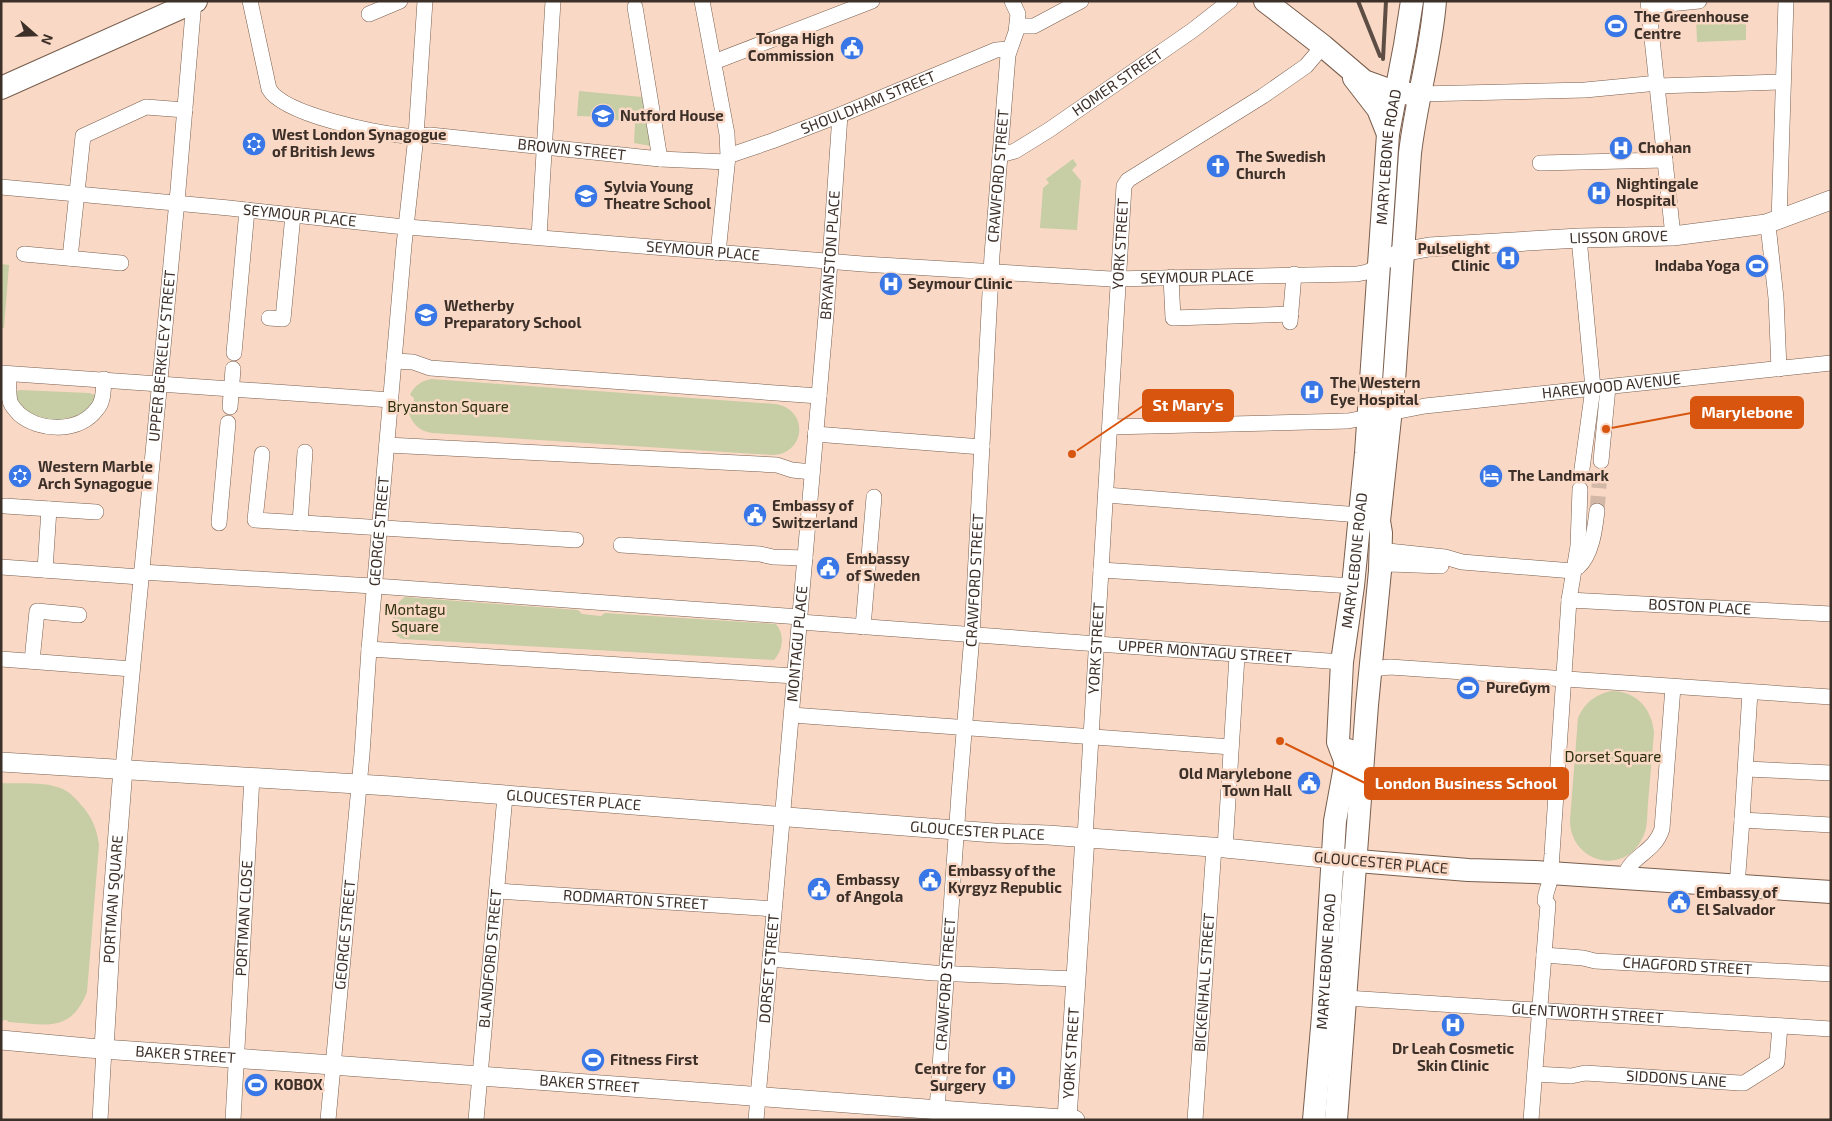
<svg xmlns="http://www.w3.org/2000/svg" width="1832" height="1121" font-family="'Exo 2',sans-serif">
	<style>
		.green { fill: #c7cda4 }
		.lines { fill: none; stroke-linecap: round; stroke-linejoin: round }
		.minor-tunnel { stroke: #d3b7a7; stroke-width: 15; stroke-dasharray: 15 8; stroke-linecap: butt }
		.minor-casing { stroke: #795e4d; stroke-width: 16 }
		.major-casing { stroke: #795e4d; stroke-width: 20 }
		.highway-casing { stroke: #795e4d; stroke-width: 24 }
		.minor { stroke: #fff; stroke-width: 15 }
		.major { stroke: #fff; stroke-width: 19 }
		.highway { stroke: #fff; stroke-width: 22 }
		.rail { stroke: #5d4d44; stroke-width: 4 }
		.labels { text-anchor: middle; stroke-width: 5; stroke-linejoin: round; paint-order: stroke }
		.poi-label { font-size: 15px; font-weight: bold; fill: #3d3029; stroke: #f9d9c6; text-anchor: start }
		.street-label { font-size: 15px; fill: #3d3029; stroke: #f9d9c6 }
		.park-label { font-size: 15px; fill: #2d300b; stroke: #f9d9c6 }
		.leader { fill: none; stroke: #d7550f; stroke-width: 2 }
		.callout-dot { fill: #d7550f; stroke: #f9d9c6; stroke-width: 2 }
		.callout { fill: #d7550f; stroke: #d7550f; stroke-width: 2 }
		.callout-label { font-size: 16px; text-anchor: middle; font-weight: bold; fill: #fff }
	</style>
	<rect width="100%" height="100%" fill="#f9d9c6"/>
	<path class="green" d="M1746,13V40L1697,42L1696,15Z
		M579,91L642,97L651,146L634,143L635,123L610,119L609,117L577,116Z
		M1073,159L1077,165L1072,170L1081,181L1077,230L1040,228L1043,188L1049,183L1046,179Z
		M1,264L9,265L4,328H1Z
		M431,379L776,404C809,410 806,453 773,455L432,433C419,431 411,423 408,410L413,408L414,398L410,395C414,386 421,381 431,379Z
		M20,390L89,393L95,395V402C90,406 86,412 80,414C58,426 21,418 14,392Z
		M405,597L578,610L582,614L601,616L605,613L776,624C785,635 783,650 774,660L402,639L396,635C391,623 392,605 405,597Z
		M1611,691C1636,691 1652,708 1654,733C1652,756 1650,780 1648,803C1647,814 1648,827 1643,837C1625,877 1570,863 1570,820L1578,718C1584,703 1596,694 1611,691Z
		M1,783C20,784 45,781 63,789C71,793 77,800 83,807C93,819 97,830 99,845L87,992C70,1034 46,1024 8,1022L7,1020H4L1,1022Z"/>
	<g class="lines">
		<path class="minor-tunnel" d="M1597,511L1601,461"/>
		<g class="minor-casing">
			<g id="minor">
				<path id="s1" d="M250,1L269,89C284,115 377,133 406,136C414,136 422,136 430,135L660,159L727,162"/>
				<path d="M702,1L727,134L728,156L718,253"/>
				<path d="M1648,1L1673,236"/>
				<path d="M1649,6L1699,1"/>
				<path d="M635,7L660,159"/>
				<path d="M369,14L400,1"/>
				<path d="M1017,26H1034L1081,1"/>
				<path d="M714,62L872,1"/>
				<path d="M1658,86L1783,82"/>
				<path d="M1419,94L1585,90L1658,83"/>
				<path id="s2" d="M1000,155L1015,151L1049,130L1193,30L1230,1"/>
				<path id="s3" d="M728,156L772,141L840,115L996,50L1009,49"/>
				<path d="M1540,163L1665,160"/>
				<path id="s4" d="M1,187L229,208L395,226L863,264L1111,279L1357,274L1367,272L1380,266"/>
				<path d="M1779,221L1786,1"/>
				<path d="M1766,224L1769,234L1776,298L1779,369"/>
				<path d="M539,237L553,1"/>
				<path d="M1579,238L1593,388L1581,476"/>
				<path d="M24,254L121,263"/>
				<path d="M70,258L83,136L146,107L185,110"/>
				<path d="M1171,277L1173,318L1291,314"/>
				<path d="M269,318L283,319L293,215"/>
				<path d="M1290,322L1294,274"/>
				<path d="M234,353L247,210"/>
				<path d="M394,361L413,362L430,368L819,396"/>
				<path d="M1,373L391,400"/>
				<path d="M9,374C9,382 8,393 10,401C11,406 16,410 19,414C40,432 79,433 97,409C104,401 103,390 104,379"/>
				<path d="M230,407L233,369"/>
				<path id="s5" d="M1110,427L1348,421L1425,406L1831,363"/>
				<path d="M815,434L982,447"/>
				<path d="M387,445L777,465L792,470L812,472"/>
				<path d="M262,454L255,520L576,540"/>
				<path d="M1601,461L1608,387"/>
				<path d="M1106,495L1360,515"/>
				<path d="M5,506L96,512"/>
				<path d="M219,523L228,423"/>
				<path d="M300,523L305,452"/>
				<path d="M621,545L760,554L773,557L805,558"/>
				<path d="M1380,546L1388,551L1445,557L1462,562L1573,571"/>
				<path d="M1,567L140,577"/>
				<path d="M1578,567C1592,555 1595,528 1597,511"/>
				<path d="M45,570L49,509"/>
				<path d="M1101,570L1353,586"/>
				<path d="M1380,571L1386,565L1390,564L1441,566"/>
				<path d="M141,572L389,587L800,617"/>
				<path id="s6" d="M1569,600L1831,614"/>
				<path id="s7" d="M800,622L1342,662"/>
				<path d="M863,627L874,497"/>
				<path d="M369,649L795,676"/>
				<path d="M1,659L132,669"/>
				<path d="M32,661L37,611L79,615"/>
				<path d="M1372,669L1390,667L1831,697"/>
				<path d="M792,715L1231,747"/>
				<path id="s8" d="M123,769L178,190L194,1"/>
				<path d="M1746,769L1831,773"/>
				<path d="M1742,820L1750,692"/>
				<path id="s9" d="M1085,837L1124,186L1128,180L1263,96L1306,66L1323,46"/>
				<path d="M1225,848L1237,656"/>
				<path d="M1624,878C1631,854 1654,854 1662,829L1673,687"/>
				<path d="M1737,886L1742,820L1831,825"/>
				<path id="s10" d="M497,891L774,909"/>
				<path id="s11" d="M1544,955L1583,958L1595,961L1831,974"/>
				<path d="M770,959L934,973L1076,979"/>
				<path id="s12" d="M1346,998L1831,1029"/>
				<path id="s13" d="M1535,1074L1571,1076L1585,1073L1740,1083H1744L1777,1062L1780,1026"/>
				<path id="s14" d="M937,1110L959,794L972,635L992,255L1008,55L1016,32L1018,14L1012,1"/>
				<path d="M100,1120L104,1049"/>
				<path id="s15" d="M233,1120L252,777"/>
				<path id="s16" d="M328,1120L362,754L369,649L404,245L416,136L425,1"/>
				<path id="s17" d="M476,1120L505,796"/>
				<path id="s18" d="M756,1120L827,304L840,115"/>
				<path id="s19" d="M1195,1120L1214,847"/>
				<path d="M1531,1120L1548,904L1545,901C1545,894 1547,891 1549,884C1552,875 1551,863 1552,854L1569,600L1578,546L1580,489"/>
			</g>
		</g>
		<g class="major-casing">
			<g id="major">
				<path id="s20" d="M1391,258L1402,252L1429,247L1579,238L1673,236L1766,224L1831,200"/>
				<path id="s21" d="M1,762L390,786L994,833L1048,835L1225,848L1333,859"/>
				<path id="s22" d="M1,1040L88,1048L305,1063L1075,1120"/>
				<path id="s23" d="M104,1049L112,910L123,769"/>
				<path id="s24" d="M1067,1119L1085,837"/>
			</g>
		</g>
		<g class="highway-casing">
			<g id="highway">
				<path d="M1265,1L1323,46L1364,81L1389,90L1410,94"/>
				<path d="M1354,78L1378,109L1388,134"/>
				<path d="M1,88L196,1"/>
				<path id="s25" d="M1346,763L1338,742L1342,662L1353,586L1366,453L1388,134L1405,45L1412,1"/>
				<path d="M1333,859L1468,870L1535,872L1831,892"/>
				<path id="s26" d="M1314,1120L1323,1016L1335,821L1348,750"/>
				<path d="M1336,1120L1367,705L1380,571L1381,533L1379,521L1394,381L1410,153C1416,102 1431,53 1435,1"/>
			</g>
		</g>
		<use href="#minor" class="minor"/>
		<use href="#major" class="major"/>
		<use href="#highway" class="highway"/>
		<path class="rail" d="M1358,1L1380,56
			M1383,59L1386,1"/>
	</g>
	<defs>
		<g id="stadium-disc" transform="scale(1.25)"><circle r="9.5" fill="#3a77e6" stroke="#f9d9c6"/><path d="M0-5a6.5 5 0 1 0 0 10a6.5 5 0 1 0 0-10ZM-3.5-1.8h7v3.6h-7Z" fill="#fff"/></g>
		<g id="civic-disc" transform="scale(1.25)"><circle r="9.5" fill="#3a77e6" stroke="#f9d9c6"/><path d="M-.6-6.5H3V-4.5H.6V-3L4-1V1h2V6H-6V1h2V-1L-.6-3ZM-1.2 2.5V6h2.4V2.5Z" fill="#fff"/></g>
		<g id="university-disc" transform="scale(1.25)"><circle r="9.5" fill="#3a77e6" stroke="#f9d9c6"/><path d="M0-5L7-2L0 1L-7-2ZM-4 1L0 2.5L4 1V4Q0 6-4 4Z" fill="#fff"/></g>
		<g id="synagogue-disc" transform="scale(1.25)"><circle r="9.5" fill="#3a77e6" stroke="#f9d9c6"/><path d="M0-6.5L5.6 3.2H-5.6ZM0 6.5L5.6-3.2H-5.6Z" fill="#fff"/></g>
		<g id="hospital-disc" transform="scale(1.25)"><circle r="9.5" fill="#3a77e6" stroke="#f9d9c6"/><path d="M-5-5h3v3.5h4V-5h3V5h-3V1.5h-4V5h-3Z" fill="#fff"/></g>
		<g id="church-disc" transform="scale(1.25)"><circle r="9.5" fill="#3a77e6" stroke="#f9d9c6"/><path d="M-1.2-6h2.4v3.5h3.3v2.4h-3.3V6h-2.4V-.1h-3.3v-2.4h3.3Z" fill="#fff"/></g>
		<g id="school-disc" transform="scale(1.25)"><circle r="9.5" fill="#3a77e6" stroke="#f9d9c6"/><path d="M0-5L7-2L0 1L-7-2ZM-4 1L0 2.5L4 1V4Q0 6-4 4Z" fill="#fff"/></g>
		<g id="hotel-disc" transform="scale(1.25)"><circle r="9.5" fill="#3a77e6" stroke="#f9d9c6"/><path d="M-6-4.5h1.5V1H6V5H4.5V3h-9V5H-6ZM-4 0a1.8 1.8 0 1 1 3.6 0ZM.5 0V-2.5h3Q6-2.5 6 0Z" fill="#fff"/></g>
	</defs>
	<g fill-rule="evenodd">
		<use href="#stadium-disc" x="1616" y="26"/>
		<use href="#civic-disc" x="852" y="48"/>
		<use href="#university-disc" x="603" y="116"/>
		<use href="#synagogue-disc" x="254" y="144"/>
		<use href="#hospital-disc" x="1621" y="148"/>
		<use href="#church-disc" x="1218" y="166"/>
		<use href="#hospital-disc" x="1599" y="193"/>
		<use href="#school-disc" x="586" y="196"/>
		<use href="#hospital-disc" x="1508" y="258"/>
		<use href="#stadium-disc" x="1757" y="266"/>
		<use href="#hospital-disc" x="891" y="284"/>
		<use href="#school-disc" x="426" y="315"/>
		<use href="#hospital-disc" x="1312" y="392"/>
		<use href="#synagogue-disc" x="20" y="476"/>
		<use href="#hotel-disc" x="1491" y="476"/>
		<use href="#civic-disc" x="755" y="515"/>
		<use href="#civic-disc" x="828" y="568"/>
		<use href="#stadium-disc" x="1468" y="688"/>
		<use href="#civic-disc" x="1309" y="783"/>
		<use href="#civic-disc" x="930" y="880"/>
		<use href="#civic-disc" x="819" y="889"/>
		<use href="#civic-disc" x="1679" y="902"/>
		<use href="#hospital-disc" x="1453" y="1025"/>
		<use href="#stadium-disc" x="593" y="1060"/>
		<use href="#hospital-disc" x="1004" y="1078"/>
		<use href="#stadium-disc" x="256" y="1085"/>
	</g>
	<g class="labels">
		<g class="poi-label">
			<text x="1634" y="22">The Greenhouse<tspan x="1634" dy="17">Centre</tspan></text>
			<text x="834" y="44" text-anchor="end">Tonga High<tspan x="834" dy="17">Commission</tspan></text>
			<text x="620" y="121">Nutford House</text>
			<text x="272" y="140">West London Synagogue<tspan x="272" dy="17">of British Jews</tspan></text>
			<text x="1638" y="153">Chohan</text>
			<text x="1236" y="162">The Swedish<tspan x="1236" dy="17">Church</tspan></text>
			<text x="1616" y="189">Nightingale<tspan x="1616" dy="17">Hospital</tspan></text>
			<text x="604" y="192">Sylvia Young<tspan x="604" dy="17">Theatre School</tspan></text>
			<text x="1490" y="254" text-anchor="end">Pulselight<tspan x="1490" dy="17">Clinic</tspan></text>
			<text x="1740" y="271" text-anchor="end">Indaba Yoga</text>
			<text x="908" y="289">Seymour Clinic</text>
			<text x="444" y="311">Wetherby<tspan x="444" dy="17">Preparatory School</tspan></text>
			<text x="1330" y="388">The Western<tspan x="1330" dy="17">Eye Hospital</tspan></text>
			<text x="38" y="472">Western Marble<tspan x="38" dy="17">Arch Synagogue</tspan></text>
			<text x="1508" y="481">The Landmark</text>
			<text x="772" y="511">Embassy of<tspan x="772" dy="17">Switzerland</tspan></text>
			<text x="846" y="564">Embassy<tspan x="846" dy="17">of Sweden</tspan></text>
			<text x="1486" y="693">PureGym</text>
			<text x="1292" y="779" text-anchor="end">Old Marylebone<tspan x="1292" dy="17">Town Hall</tspan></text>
			<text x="948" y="876">Embassy of the<tspan x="948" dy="17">Kyrgyz Republic</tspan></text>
			<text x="836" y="885">Embassy<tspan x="836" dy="17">of Angola</tspan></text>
			<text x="1696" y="898">Embassy of<tspan x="1696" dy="17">El Salvador</tspan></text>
			<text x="1453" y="1054" text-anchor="middle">Dr Leah Cosmetic<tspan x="1453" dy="17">Skin Clinic</tspan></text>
			<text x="610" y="1065">Fitness First</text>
			<text x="986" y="1074" text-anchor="end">Centre for<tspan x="986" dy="17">Surgery</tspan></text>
			<text x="274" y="1090">KOBOX</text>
		</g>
		<g class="street-label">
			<text dy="5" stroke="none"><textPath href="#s2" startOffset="139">HOMER STREET</textPath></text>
			<text dy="5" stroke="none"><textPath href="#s3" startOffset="150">SHOULDHAM STREET</textPath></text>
			<text dy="5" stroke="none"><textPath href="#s1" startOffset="404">BROWN STREET</textPath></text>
			<text dy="5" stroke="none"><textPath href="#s25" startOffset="610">MARYLEBONE ROAD</textPath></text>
			<text dy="5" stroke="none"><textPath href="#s14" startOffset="936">CRAWFORD STREET</textPath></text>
			<text dy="5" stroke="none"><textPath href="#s4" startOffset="300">SEYMOUR PLACE</textPath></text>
			<text dy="5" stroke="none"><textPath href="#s20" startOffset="230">LISSON GROVE</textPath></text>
			<text dy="5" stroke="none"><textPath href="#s9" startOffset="594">YORK STREET</textPath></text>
			<text dy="5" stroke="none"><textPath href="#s4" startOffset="705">SEYMOUR PLACE</textPath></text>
			<text dy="5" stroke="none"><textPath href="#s18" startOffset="868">BRYANSTON PLACE</textPath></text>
			<text dy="5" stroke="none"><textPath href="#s4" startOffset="1200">SEYMOUR PLACE</textPath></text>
			<text dy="5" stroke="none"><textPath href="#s8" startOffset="415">UPPER BERKELEY STREET</textPath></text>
			<text dy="5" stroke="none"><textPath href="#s5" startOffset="504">HAREWOOD AVENUE</textPath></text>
			<text dy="5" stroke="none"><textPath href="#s16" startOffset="591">GEORGE STREET</textPath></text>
			<text dy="5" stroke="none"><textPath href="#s25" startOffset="205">MARYLEBONE ROAD</textPath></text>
			<text dy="5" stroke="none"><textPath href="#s14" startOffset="531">CRAWFORD STREET</textPath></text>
			<text dy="5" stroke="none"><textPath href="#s6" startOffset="131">BOSTON PLACE</textPath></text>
			<text dy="5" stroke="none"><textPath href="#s18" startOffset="478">MONTAGU PLACE</textPath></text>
			<text dy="5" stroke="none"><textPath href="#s9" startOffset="189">YORK STREET</textPath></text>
			<text dy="5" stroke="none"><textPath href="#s7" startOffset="406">UPPER MONTAGU STREET</textPath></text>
			<text dy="5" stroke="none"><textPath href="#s21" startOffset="574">GLOUCESTER PLACE</textPath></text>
			<text dy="5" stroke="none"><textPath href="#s21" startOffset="979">GLOUCESTER PLACE</textPath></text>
			<text transform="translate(1381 863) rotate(5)" y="5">GLOUCESTER PLACE</text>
			<text dy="5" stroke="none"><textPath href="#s23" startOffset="150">PORTMAN SQUARE</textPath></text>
			<text dy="5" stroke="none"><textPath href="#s10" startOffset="139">RODMARTON STREET</textPath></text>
			<text dy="5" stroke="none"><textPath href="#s15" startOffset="202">PORTMAN CLOSE</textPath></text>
			<text dy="5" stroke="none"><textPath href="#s16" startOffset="186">GEORGE STREET</textPath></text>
			<text dy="5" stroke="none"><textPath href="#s17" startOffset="162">BLANDFORD STREET</textPath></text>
			<text dy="5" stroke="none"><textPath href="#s26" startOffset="159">MARYLEBONE ROAD</textPath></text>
			<text dy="5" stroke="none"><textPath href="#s11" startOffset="144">CHAGFORD STREET</textPath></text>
			<text dy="5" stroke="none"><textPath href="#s18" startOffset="152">DORSET STREET</textPath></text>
			<text dy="5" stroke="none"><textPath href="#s19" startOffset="138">BICKENHALL STREET</textPath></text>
			<text dy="5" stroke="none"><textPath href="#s14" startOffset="126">CRAWFORD STREET</textPath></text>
			<text dy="5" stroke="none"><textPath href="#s12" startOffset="242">GLENTWORTH STREET</textPath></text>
			<text dy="5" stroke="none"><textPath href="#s24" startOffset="66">YORK STREET</textPath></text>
			<text dy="5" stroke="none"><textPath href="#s22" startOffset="185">BAKER STREET</textPath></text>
			<text dy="5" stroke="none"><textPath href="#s13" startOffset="142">SIDDONS LANE</textPath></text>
			<text dy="5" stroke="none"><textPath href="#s22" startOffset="590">BAKER STREET</textPath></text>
		</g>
		<g class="park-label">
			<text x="448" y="412">Bryanston Square</text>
			<text x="415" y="615">Montagu<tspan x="415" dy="17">Square</tspan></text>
			<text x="1613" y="762">Dorset Square</text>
		</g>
	</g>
	<path class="leader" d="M1072 454L1143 406M1606 429L1691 413M1280 741L1365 783"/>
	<g class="callout-dot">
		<circle cx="1072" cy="454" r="5"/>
		<circle cx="1606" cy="429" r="5"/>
		<circle cx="1280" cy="741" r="5"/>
	</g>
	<g class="callout">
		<rect x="1143" y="390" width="90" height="31" rx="5"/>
		<rect x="1691" y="397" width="112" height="31" rx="5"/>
		<rect x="1365" y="768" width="203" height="31" rx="5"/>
	</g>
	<g class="callout-label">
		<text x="1188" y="411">St Mary's</text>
		<text x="1747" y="418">Marylebone</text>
		<text x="1466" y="789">London Business School</text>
	</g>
	<rect width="1832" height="1121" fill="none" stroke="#3d3029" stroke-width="5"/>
	<g transform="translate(35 35) rotate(110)" stroke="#f9d9c6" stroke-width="4" paint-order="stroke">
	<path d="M0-4L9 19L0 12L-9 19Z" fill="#3d3029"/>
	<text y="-8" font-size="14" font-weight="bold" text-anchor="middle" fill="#3d3029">N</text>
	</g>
</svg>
